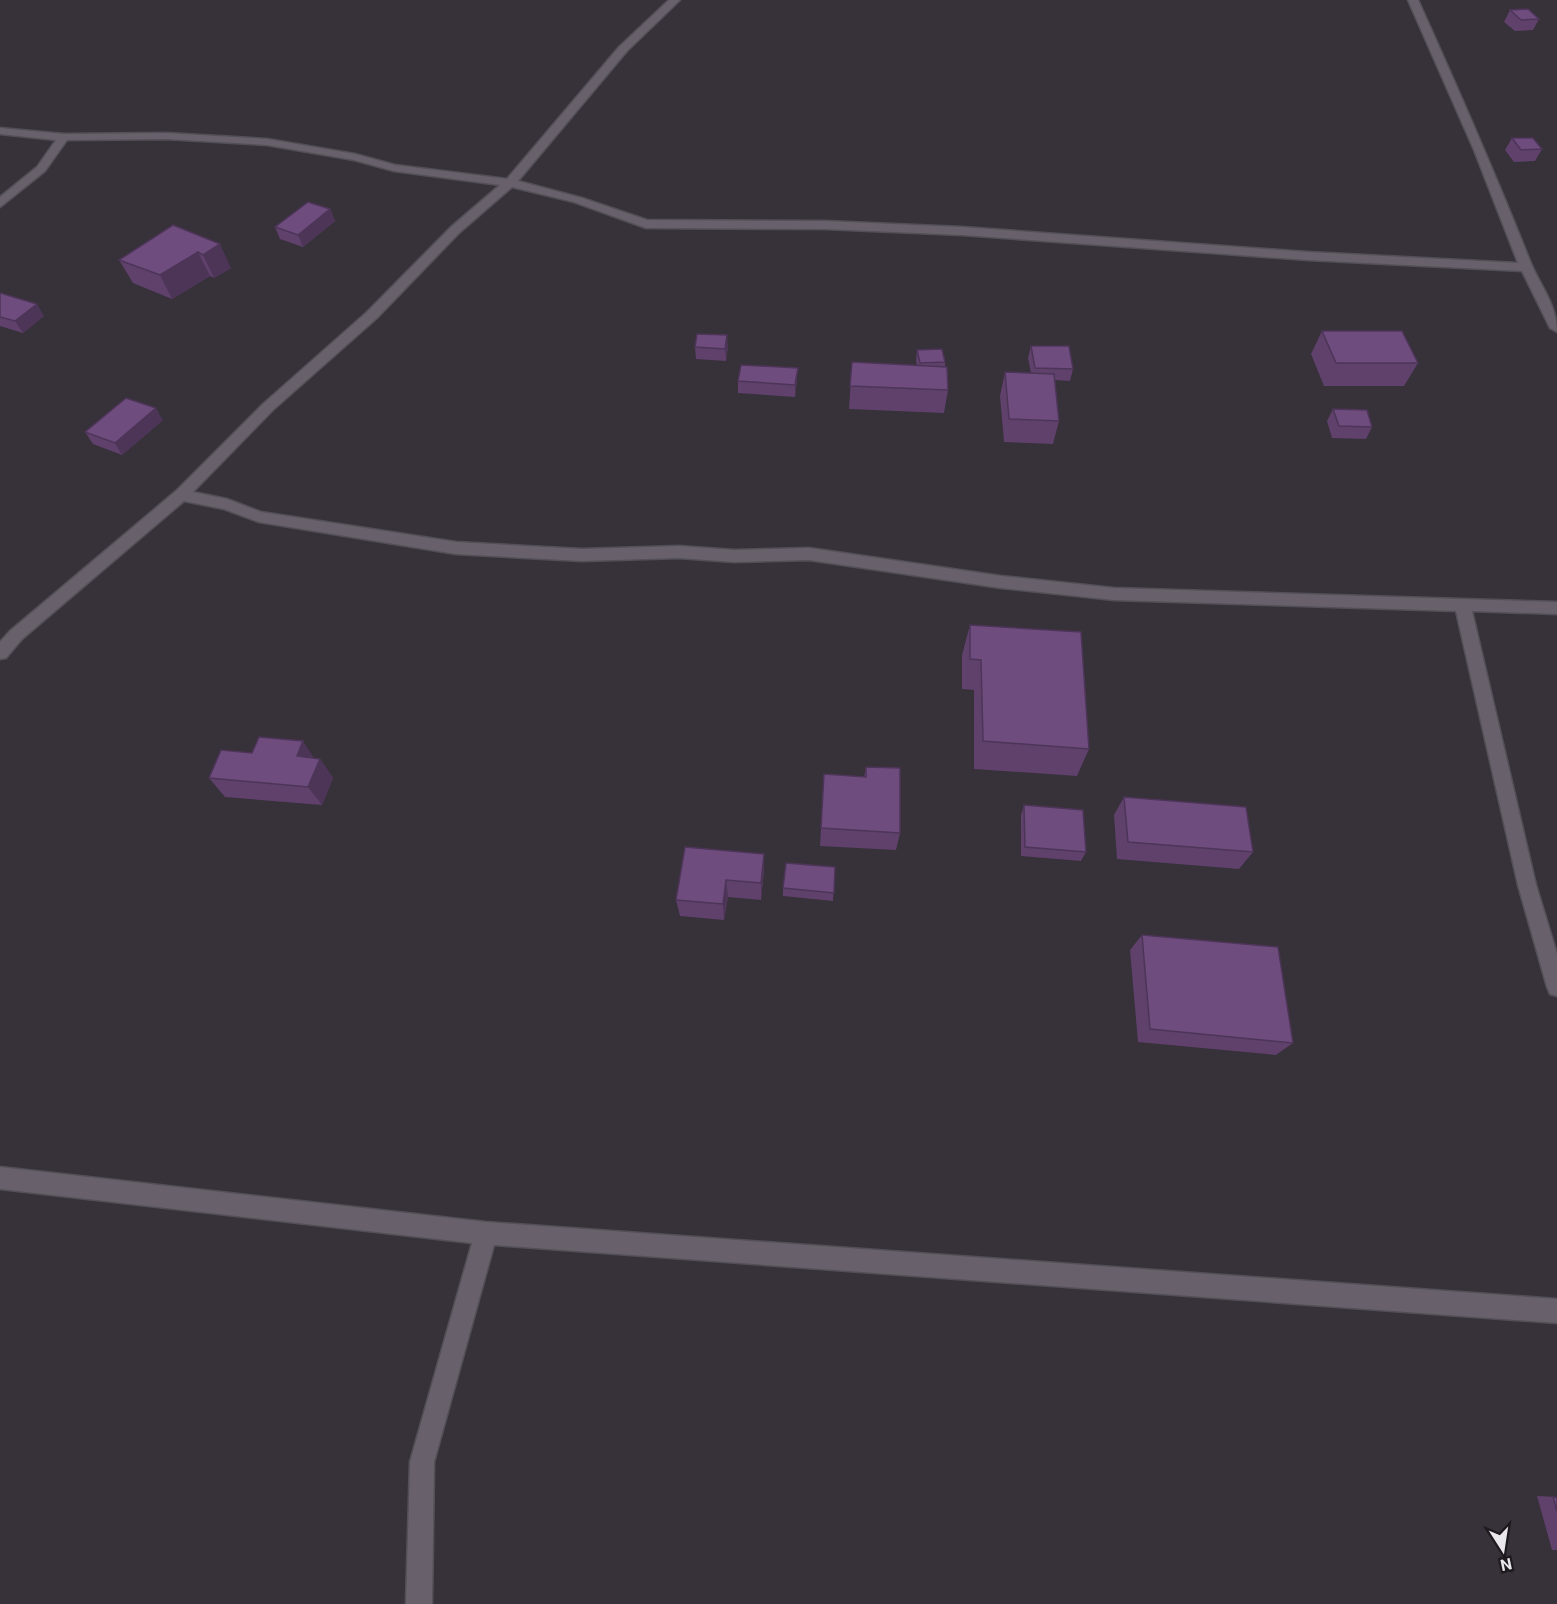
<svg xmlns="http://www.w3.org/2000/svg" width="1557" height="1604" font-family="Roboto,sans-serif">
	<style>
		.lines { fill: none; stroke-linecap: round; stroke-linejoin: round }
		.minor-casing { stroke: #534f56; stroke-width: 3 }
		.minor { fill: #68616b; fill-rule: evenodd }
		.wall { fill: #5f416c }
		.shaded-wall { fill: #4d3558 }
		.building { fill: #6e4c7e; stroke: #4d3558; stroke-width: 1.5 }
	</style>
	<rect width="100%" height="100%" fill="#37313a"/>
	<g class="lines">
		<g class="minor-casing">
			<path id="minor" d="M669,0H680L627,51L518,181L582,198L647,220L825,221L962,227L1308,252L1518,263L1474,150L1408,0H1418C1457,86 1495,173 1530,261C1540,286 1557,304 1557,332L1550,328L1522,271L1308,260L962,235L825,229L646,228L574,202L512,187L459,233L377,318L273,410L193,492L227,499L261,512L456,542L582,549L679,546L734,550L809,548L1001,576L1114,588L1557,602V614L1472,611L1536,885L1557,954V996L1550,994L1547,987L1518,885L1456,611L1114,600L1001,588L809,560L734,562L679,558L582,561L456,554L259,522L224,509L184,501L22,639L6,658L0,659V642L10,631L176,491L263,404L367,312L451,227L500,185L394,171L354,160L267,145L166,139L67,140L45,171L0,207V197L37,167L56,140L0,134V128L64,134L166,133L267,139L355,154L395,165L507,179L619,47Z
				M0,1167L486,1222L1557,1299V1323L494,1245L434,1462L432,1604H406L410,1462L472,1243L0,1189Z"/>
		</g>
		<use href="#minor" class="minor"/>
	</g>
	<path class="wall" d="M1510,10L1539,19L1533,30L1515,31L1504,22Z
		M1512,138L1542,149L1535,161L1514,162L1505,150Z
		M330,209L335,221L303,247L280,239L275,227Z
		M173,225L231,268L214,278L210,276L172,299L133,283L119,260Z
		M0,293L44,316L23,333L0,326Z
		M1322,331L1418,363L1404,386H1324L1311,354Z
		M728,346L726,361L696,359L695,347Z
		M1031,346L1073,369L1070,381L1055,380L1059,421L1053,444L1004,442L1000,396L1005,372L1031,373L1028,358Z
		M917,350L945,362V367L948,390L944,413L849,409L852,362L917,365L916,361Z
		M797,380L795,397L738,393V381Z
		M1333,409L1372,427L1366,439L1332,438L1327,421Z
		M163,420L122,455L93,444L85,432Z
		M970,625L1089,749L1077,776L974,769V690L962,689V655Z
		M314,758L320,759L333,778L322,805L225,797L209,778Z
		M866,767L900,833L896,850L820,846L824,774L864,777Z
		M1124,797L1253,852L1239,869L1117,859L1114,815Z
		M1024,805L1086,852L1081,861L1021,856V815Z
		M764,854V871L761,900L728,897L724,920L680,916L676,900Z
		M835,867L833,901L783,896V888Z
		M1142,935L1293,1043L1276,1055L1138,1042L1130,950Z
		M1537,1496L1557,1497V1550H1552Z"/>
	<path class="shaded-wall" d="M330,209L335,221L303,247L298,235Z
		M220,244L231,268L214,278L203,255Z
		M198,252L210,276L172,299L160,275Z
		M37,304L44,316L23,333L15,321Z
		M727,335L728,346L726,361L725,349Z
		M798,368L797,380L795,397V385Z
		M156,408L163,420L122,455L115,443Z
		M303,741L316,761L297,756Z
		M320,759L333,778L322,805L308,787Z
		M764,854V871L761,900V883Z
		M726,880L728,897L724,920L723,904Z"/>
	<path class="building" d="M1528,9L1539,19L1521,20L1510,10Z
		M1512,138H1533L1542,149L1521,150Z
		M308,202L330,209L298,235L275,227Z
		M173,225L220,244L203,255L198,252L160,275L119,260Z
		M0,293L37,304L15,321L0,317Z
		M1322,331H1402L1418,363H1336Z
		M697,334L727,335L725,349L695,347Z
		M1031,346H1069L1073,369L1035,368Z
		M942,349L945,362L920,363L917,350Z
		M852,362L947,367L948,390L850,386Z
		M741,365L798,368L795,385L738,381Z
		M1005,372L1054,374L1059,421L1009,419Z
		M126,398L156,408L115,443L85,432Z
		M1333,409L1367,410L1372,427L1339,426Z
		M970,625L1081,632L1089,749L983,741L981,660L970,659Z
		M259,737L303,741L297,756L320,759L308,787L209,778L221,750L252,753Z
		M866,767L900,768V833L821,828L824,774L866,777Z
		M1124,797L1246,807L1253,852L1128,842Z
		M1024,805L1083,810L1086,852L1025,847Z
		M685,847L764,854L761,883L726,880L723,904L676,900Z
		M786,863L835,867L834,893L783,888Z
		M1142,935L1278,947L1293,1043L1150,1029Z
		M1553,1497L1557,1498V1511Z"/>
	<g transform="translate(1503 1550) rotate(168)" stroke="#1d1a1e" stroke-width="4.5" paint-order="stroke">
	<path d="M0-4.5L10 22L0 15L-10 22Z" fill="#eae7ec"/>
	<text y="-9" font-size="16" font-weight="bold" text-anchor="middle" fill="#eae7ec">N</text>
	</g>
</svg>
